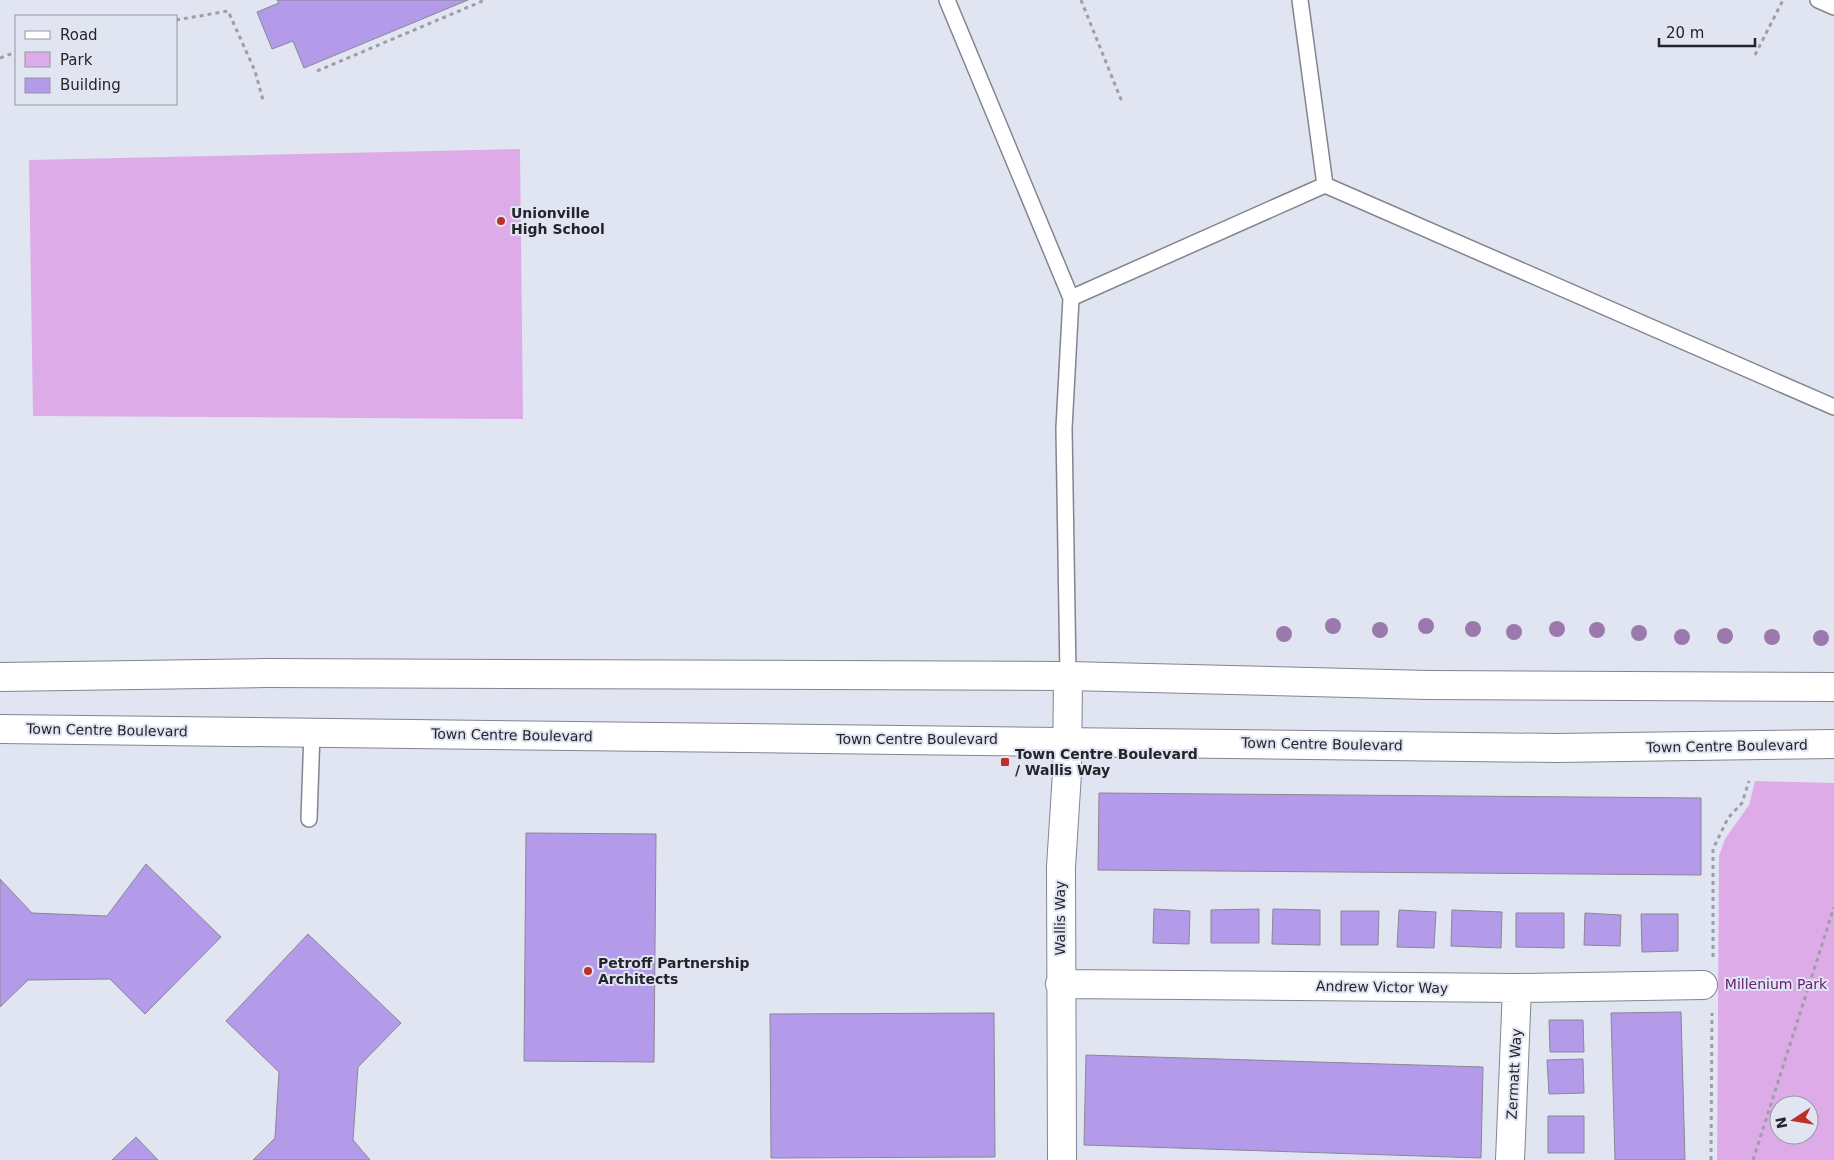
<svg xmlns="http://www.w3.org/2000/svg" width="1834" height="1160" font-family="'DejaVu Sans',sans-serif">
	<style>
		.green { fill: #ddace8; fill-rule: evenodd }
		.building { fill: #b39be9; stroke: #8b8794 }
		.lines { fill: none; stroke-linecap: round; stroke-linejoin: round }
		.service-casing { stroke: #828591; stroke-width: 18 }
		.minor-casing { stroke: #828591; stroke-width: 30 }
		.secondary-casing { stroke: #828591; stroke-width: 30 }
		.path { stroke: #9c9fa9; stroke-width: 3; stroke-dasharray: 4 4; stroke-linecap: butt }
		.service { stroke: #fff; stroke-width: 15 }
		.minor { stroke: #fff; stroke-width: 28 }
		.secondary { stroke: #fff; stroke-width: 28 }
		.tree { fill: #9c79ac }
		.poi-dot { fill: #bd2f28; stroke: #e1e5f2; stroke-width: 2 }
		.labels { text-anchor: middle; stroke-width: 4; stroke-linejoin: round; paint-order: stroke }
		.poi-label { font-size: 14px; font-weight: bold; fill: #24252a; stroke: #e1e5f2; text-anchor: start }
		.street-label { font-size: 14px; fill: #24252a; stroke: #e1e5f2 }
		.park-label { font-size: 14px; fill: #642172; stroke: #e1e5f2 }
	</style>
	<rect width="100%" height="100%" fill="#e1e5f2"/>
	<path class="green" d="M520,149L523,419L33,416L29,160Z
		M1755,781L1834,783V1160H1717L1719,856L1725,839L1749,805ZM1779,1105H1809V1135H1779Z"/>
	<path class="building" d="M277,0H468L304,68L293,41L272,49L257,12L279,3Z
		M1099,793L1701,798V875L1098,870Z
		M526,833L656,834L654,1062L524,1061Z
		M146,864L221,937L145,1014L110,979L28,980L0,1007V879L32,913L107,916Z
		M1154,909L1190,911L1189,944L1153,943Z
		M1259,909V943H1211V910Z
		M1273,909L1320,910V945L1272,944Z
		M1399,910L1436,912L1434,948L1397,947Z
		M1452,910L1502,912L1501,948L1451,946Z
		M1341,911H1379L1378,945H1341Z
		M1516,913H1564V948L1516,947Z
		M1585,913L1621,915L1620,946L1584,945Z
		M1641,914H1678V951L1642,952Z
		M308,934L401,1023L358,1067L353,1140L370,1160H253L275,1138L279,1072L226,1021Z
		M1681,1012L1685,1160H1615L1611,1013Z
		M994,1013L995,1157L771,1158L770,1014Z
		M1549,1020H1583L1584,1052H1550Z
		M1086,1055L1483,1067L1481,1158L1084,1145Z
		M1583,1059L1584,1093L1549,1094L1547,1060Z
		M1548,1116H1584V1153H1548Z
		M136,1137L158,1160H112Z"/>
	<g class="lines">
		<g class="service-casing">
			<path id="service" d="M947,0L1071,298L1064,428L1068,676
				M1300,0L1325,185
				M1818,0L1834,7
				M1071,298L1325,185L1834,407
				M309,819L312,732"/>
		</g>
		<g class="minor-casing">
			<path id="minor" d="M1060,984L1517,988L1703,985
				M1062,1160L1061,867L1067,773L1068,676
				M1510,1160L1517,988"/>
		</g>
		<g class="secondary-casing">
			<path id="secondary" d="M0,677L266,673L1068,676L1428,685L1834,687
				M0,729L1556,748L1834,744"/>
		</g>
		<path class="path" d="M1081,0L1122,102
			M176,20L228,11L255,71L263,100
			M1755,55L1783,0
			M0,58L16,52
			M317,71L485,0
			M1713,957V849L1728,818L1742,803L1749,781
			M1711,1160L1712,1013
			M1753,1160L1834,907"/>
		<use href="#service" class="service"/>
		<use href="#minor" class="minor"/>
		<use href="#secondary" class="secondary"/>
	</g>
	<g class="tree">
		<circle cx="1333" cy="626" r="8"/>
		<circle cx="1426" cy="626" r="8"/>
		<circle cx="1473" cy="629" r="8"/>
		<circle cx="1557" cy="629" r="8"/>
		<circle cx="1380" cy="630" r="8"/>
		<circle cx="1597" cy="630" r="8"/>
		<circle cx="1514" cy="632" r="8"/>
		<circle cx="1639" cy="633" r="8"/>
		<circle cx="1284" cy="634" r="8"/>
		<circle cx="1725" cy="636" r="8"/>
		<circle cx="1682" cy="637" r="8"/>
		<circle cx="1772" cy="637" r="8"/>
		<circle cx="1821" cy="638" r="8"/>
	</g>
	<g class="poi-dot">
		<circle cx="501" cy="221" r="5"/>
		<rect x="1000" y="757" width="10" height="10" rx="2.5"/>
		<circle cx="588" cy="971" r="5"/>
	</g>
	<g class="labels">
		<g class="poi-label">
			<text x="511" y="218">Unionville<tspan x="511" dy="16">High School</tspan></text>
			<text x="1015" y="759">Town Centre Boulevard<tspan x="1015" dy="16">/ Wallis Way</tspan></text>
			<text x="598" y="968">Petroff Partnership<tspan x="598" dy="16">Architects</tspan></text>
		</g>
		<g class="street-label">
			<text transform="translate(107 730) rotate(1)" y="5">Town Centre Boulevard</text>
			<text transform="translate(512 735) rotate(1)" y="5">Town Centre Boulevard</text>
			<text x="917" y="744">Town Centre Boulevard</text>
			<text transform="translate(1322 744) rotate(1)" y="5">Town Centre Boulevard</text>
			<text transform="translate(1727 746) rotate(-1)" y="5">Town Centre Boulevard</text>
			<text transform="translate(1060 918) rotate(-90)" y="5">Wallis Way</text>
			<text transform="translate(1382 987) rotate(1)" y="5">Andrew Victor Way</text>
			<text transform="translate(1514 1074) rotate(-87)" y="5">Zermatt Way</text>
		</g>
		<g class="park-label">
			<text x="1776" y="989">Millenium Park</text>
		</g>
	</g>
	<rect x="15" y="15" width="162" height="90" fill="#e1e5f2" stroke="#9598a2"/>
	<rect x="25" y="31" width="25" height="8" fill="#ffffff" stroke="#9598a2"/>
	<text x="60" y="40" font-size="15" fill="#24252a">Road</text>
	<rect x="25" y="52" width="25" height="15" fill="#ddace8" stroke="#9598a2"/>
	<text x="60" y="65" font-size="15" fill="#24252a">Park</text>
	<rect x="25" y="78" width="25" height="15" fill="#b39be9" stroke="#9598a2"/>
	<text x="60" y="90" font-size="15" fill="#24252a">Building</text>
	<g transform="translate(1794 1120) rotate(258)"><circle r="24" fill="#e1e5f2" stroke="#9598a2"/>
	<path d="M0-4L9 19L0 12L-9 19Z" fill="#bd2f28"/>
	<text y="-8" font-size="14" font-weight="bold" text-anchor="middle" fill="#24252a">N</text>
	</g>
	<path d="M1659 38v8h96v-8" fill="none" stroke="#24252a" stroke-width="2.5"/>
	<text x="1666" y="38" font-size="15" fill="#24252a" stroke="#e1e5f2" stroke-width="4" paint-order="stroke">20 m</text>
</svg>
